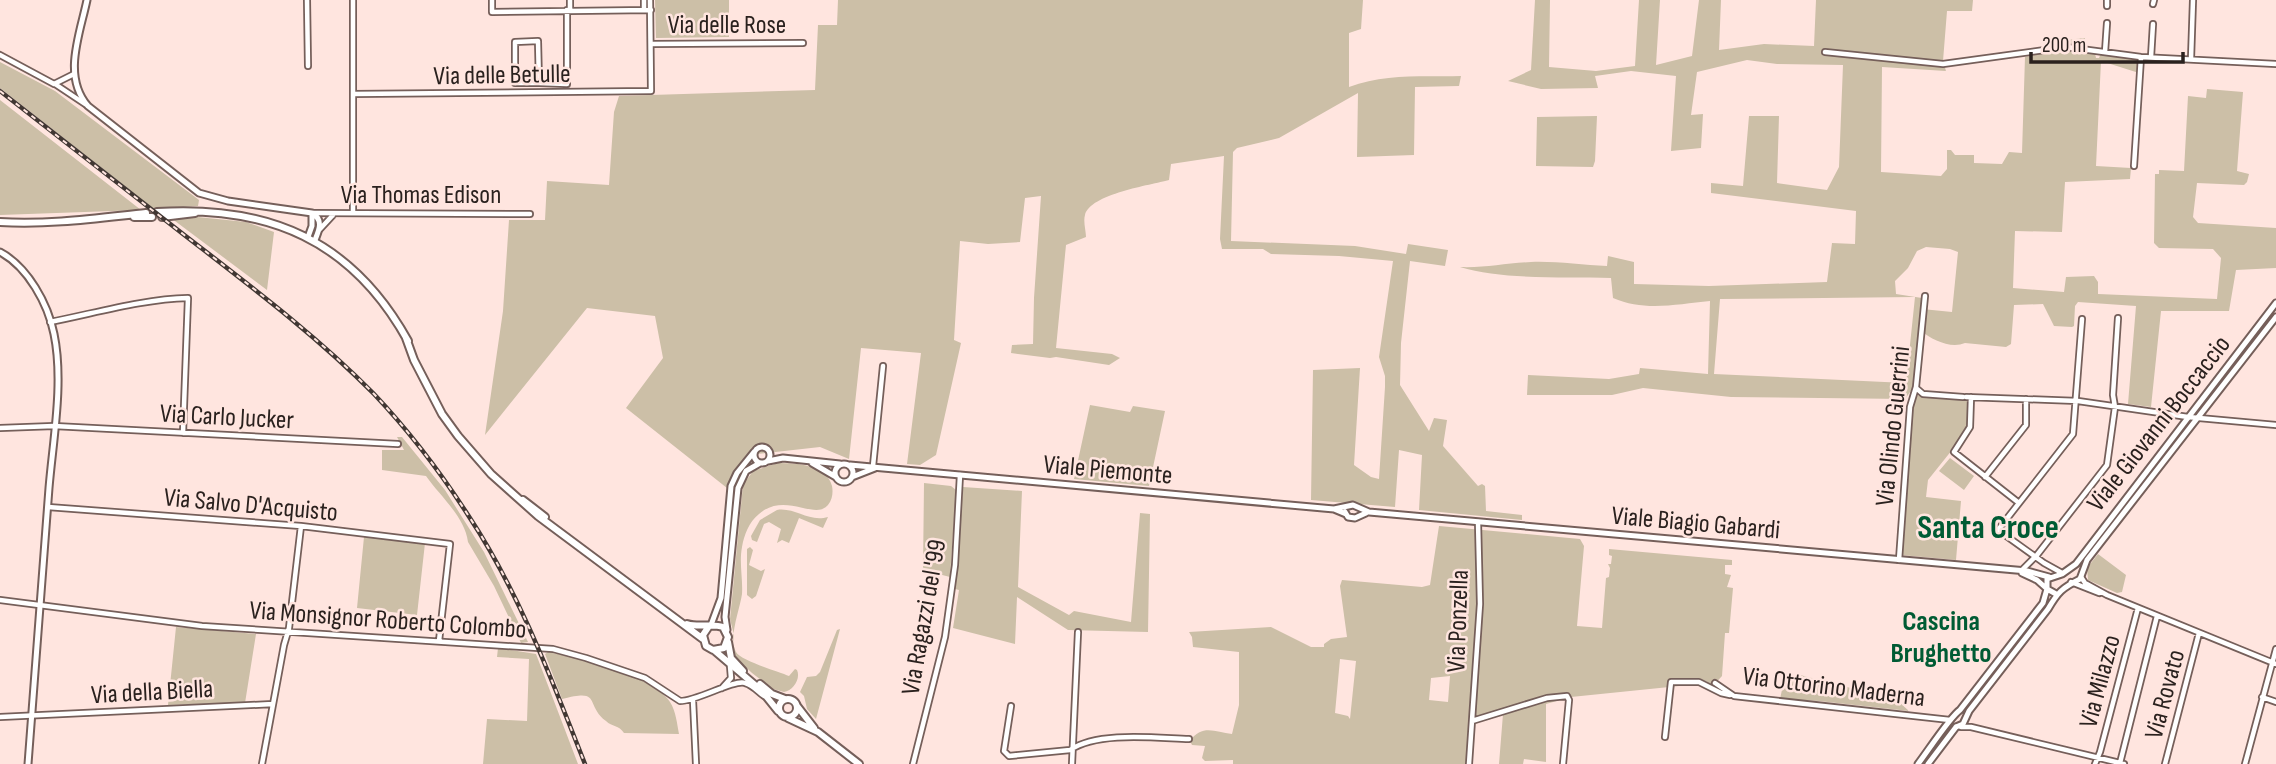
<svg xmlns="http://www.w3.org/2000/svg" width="2276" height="764" font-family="'Sofia Sans Condensed',sans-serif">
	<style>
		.green { fill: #ccbfa7; fill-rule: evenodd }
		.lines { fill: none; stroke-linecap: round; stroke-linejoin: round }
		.minor-casing { stroke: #755f5a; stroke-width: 8 }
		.tertiary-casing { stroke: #755f5a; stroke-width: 9 }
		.secondary-casing { stroke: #755f5a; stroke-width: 10 }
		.minor { stroke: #fff; stroke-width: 4.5 }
		.tertiary { stroke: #fff; stroke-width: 5 }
		.secondary { stroke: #fff; stroke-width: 6 }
		.rail-casing { stroke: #413733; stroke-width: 4.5 }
		.rail { stroke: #ffe5df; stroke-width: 2; stroke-dasharray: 5; stroke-linecap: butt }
		.labels { text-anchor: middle; stroke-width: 5; stroke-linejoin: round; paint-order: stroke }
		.street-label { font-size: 26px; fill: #2a211e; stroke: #ffe5df }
		.neighbourhood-label { font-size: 28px; font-weight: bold; fill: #005b34; stroke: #ffe5df }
		.district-label { font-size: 33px; font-weight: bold; fill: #005b34; stroke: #ffe5df }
	</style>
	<rect width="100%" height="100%" fill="#ffe5df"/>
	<path class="green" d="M655,0H729V37L656,38Z
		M838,0H1363L1361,29L1349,33V87C1385,73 1423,77 1461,76L1459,86L1415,87L1414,155L1357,157L1358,93L1279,138L1237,148L1233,152L1231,241L1355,246L1406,254L1408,244L1448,250L1445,266L1410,261L1401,343L1400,385L1429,431L1434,418L1447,420L1443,446L1478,486L1482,484L1485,486L1486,511L1522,515V520L1419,510L1422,455L1399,450L1395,507L1311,500L1313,370L1360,368L1354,465L1371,477L1379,479L1385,387V376L1379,357L1393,261L1339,256L1271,254L1263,249H1222L1220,239L1224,156L1171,164L1169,180C1151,185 1090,194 1085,215C1083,221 1086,231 1086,237L1066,245L1056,348L1112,354L1120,358L1109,365L1056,357L1050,358L1011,353L1012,345L1033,344L1034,298L1041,196L1025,198L1020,242L988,244L960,241L954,340L961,343L936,455L920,465L907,464L921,353L861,348L849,459L820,447L757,454L739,466L727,488L626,408L663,358L655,316L587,308L485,435L503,311L509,220H545L547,181L609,185L614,112L619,96L815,90L818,25H837Z
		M1535,0H1550L1549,67L1596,71L1635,66L1639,0H1660L1656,65L1692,56L1699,0H1721L1719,50L1764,44L1814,46L1816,0H1973L1972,11H1947L1943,61L1946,71L1882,67L1881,172L1941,176L1947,169V150H1951L1955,155H1974V163L2002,164L2009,152L2022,153L2025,57L2056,50L2057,41L2085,38L2084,51L2095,53L2096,58H2099L2101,53L2138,59L2139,73L2101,61L2096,166L2131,168L2130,179L2065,182L2062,232L2015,231L2013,288L2064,292L2066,277L2094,276L2098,282V294L2217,299L2221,258L2213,249L2159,248L2154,243L2155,174H2159V170L2184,171L2188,96L2206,98L2207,89L2243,92L2237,171L2249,174L2247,182L2244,185L2197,183L2193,217L2198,223L2276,228V268L2236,270L2229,311H2161L2151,407L2128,404L2136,306L2078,302L2075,306L2074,326L2072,327L2054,326L2043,304L2014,305L2011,344L2006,347L1965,343C1951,349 1932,340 1921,331L1913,388L1905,399L1731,397L1643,388L1612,395H1527L1528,375L1609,379L1639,374L1640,368L1708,374L1710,301C1677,304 1645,312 1613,298L1611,278C1567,277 1502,280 1460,267C1485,268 1506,263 1531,262C1555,261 1582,265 1607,266L1608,256L1634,262V284L1709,286L1827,282L1832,243L1855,244L1856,211L1711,193V183L1743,186L1749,116H1779L1777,183L1827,190L1839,167L1843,65L1777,64L1747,60L1697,72L1691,115L1703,114L1701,148L1671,151L1676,76L1631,71L1595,76L1598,88L1541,89L1508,81L1531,70ZM1926,247L1950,249L1958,252L1952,312L1922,309V298L1896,294L1895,281L1908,268L1917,251ZM1915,297L1906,383L1714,374L1720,299Z
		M0,62L55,91L199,200L198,206L154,209L0,88Z
		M0,100L141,210L0,215Z
		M1597,116L1595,161L1593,167L1536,166L1537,117Z
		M188,216L246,222L274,232L267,290L171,218Z
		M1914,395L1963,399L1970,403L1968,430L1928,480L1926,497L1961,501L1956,560L1901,555L1911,403Z
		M1090,405L1130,412L1133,406L1165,411L1149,486L1074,479Z
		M397,437H402L445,490L484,552L528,642L521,643L494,586L468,542C465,517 440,496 426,476L382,470V450H404Z
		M1950,458L1974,476L1964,490L1939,471Z
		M778,463C797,463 827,465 832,486C833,491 833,499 828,505C815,521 785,491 759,514C749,522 744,535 742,547C739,563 743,578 742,594C740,609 728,638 736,652C741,661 778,671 789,676L795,669L797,670C801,679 793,691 784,692L773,689L752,673L736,658L733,650L734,635L730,619L743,485L753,471Z
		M924,483L951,486L956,490L950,577L923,570Z
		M963,487L1022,491L1018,587L1069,615L1074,611L1131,622L1140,513L1150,514L1148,632L1068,630L1017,597L1015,644L953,628L959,590L955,589Z
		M777,510C795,507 809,523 828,517L823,528L799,518L789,543L782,540L777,543L781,529L769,522L764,524L757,542L752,540L751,536L760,520Z
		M1439,526L1580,539L1584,546L1577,626L1602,628L1606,578L1609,577L1610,568L1608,564H1611L1612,556L1609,555V549L1732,560V565H1725V574L1731,575L1727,587L1733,588L1729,633H1725L1722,676L1712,687L1706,681L1692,680L1689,685L1571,697L1546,704V762L1524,759L1523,764H1499L1503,714L1469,721L1466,764H1233V760L1205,761L1202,758L1205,746L1192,745L1190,741C1202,724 1215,732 1232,734L1239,705V652L1193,647L1192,637L1189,632L1271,627L1311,647H1324V644L1331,639L1347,637L1340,586L1342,580L1422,587L1430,585ZM1340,659L1356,661L1350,719L1348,716L1335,713ZM1450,676L1448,702L1429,700L1431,678Z
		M364,537L425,543L417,615L357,608Z
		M750,547L753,550L749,565L761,571L765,569L756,596L752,599L747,595V549Z
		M2098,554L2126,575L2122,592L2117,593L2088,580L2087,568Z
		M176,627L256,634L245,703L168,705Z
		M840,629L816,719L807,709L804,696L800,692L807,677L816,676L820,672L837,630Z
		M498,648L536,654L578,764H483L487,719L527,721L529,659L497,657Z
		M548,652C577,658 655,676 670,702C676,711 677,724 679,734L624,733C619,725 612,727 606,721C584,704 603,688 562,699L545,654Z
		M1800,675L1886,697L1899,702L1909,711L1819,701L1780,699L1785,676Z"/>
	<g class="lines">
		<g class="minor-casing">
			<path id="minor" d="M307,0L308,66
				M353,0V213
				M492,0V12L651,10
				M570,0V10
				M644,0V10
				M2153,4L2154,0
				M2107,6V0
				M651,44L803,43
				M1825,52L1943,64L2066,47L2141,57L2276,64
				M2105,52L2107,23
				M0,55L54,84L74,74
				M2151,57L2153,24
				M2191,59L2193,0
				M539,83H515V42L538,41L539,83L567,84V10
				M55,84L85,104
				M353,94L651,91L650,0
				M2134,166L2141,57
				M313,213L530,214
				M320,229L333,215
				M50,322C96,313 143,299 188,298L183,433
				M1916,388L1923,394L1963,397
				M1966,397L2078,401L2188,417L2276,425
				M1971,397L1970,427L1954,452L2019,503
				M0,428L54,426L398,444
				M873,466L883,366
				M1985,477L2026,425V399
				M48,507L301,526L450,544L439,641
				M1899,560L1910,407L1916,387L1925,296
				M2021,571L2037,555L2107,465L2115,407L2113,395L2118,318
				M2062,573L2044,563L1998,530L2073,434L2082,319
				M2081,577L2085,583L2107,595L2276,664
				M2071,582L2099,593
				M0,600L202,626L553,649L586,658L645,678L680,701C698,701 734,679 745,683C753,685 758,692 764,696
				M1715,683L1734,696L1950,720
				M722,688L731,678L730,666
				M2262,697L2276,702
				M693,700L696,764
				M1011,706L1004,751L1009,756L1070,750C1098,731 1156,738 1189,739
				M0,717L273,704
				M1472,721L1547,698L1567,696L1569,700L1563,764
				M1961,727H1971L2124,764
				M1665,737L1671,682H1699L1721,693L1730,695
				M2120,763L2157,616
				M262,764L284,645L289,628L301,526
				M913,764L945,637L955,565L960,475
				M1072,764L1078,632
				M1469,764L1480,604L1478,522
				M2095,764L2100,752L2138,608
				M2165,764L2199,633
				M2245,764L2276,649"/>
		</g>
		<g class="tertiary-casing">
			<path id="tertiary" d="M87,0C80,34 62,76 88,106L199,193L228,201L312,213
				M312,213C324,220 319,230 315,240
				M308,237L312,226V213
				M0,252C28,267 48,304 54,334C64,382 53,440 49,488C42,580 35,672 28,764
				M754 455a8 8 0 1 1 16 0a8 8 0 1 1-16 0Z
				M768,461L783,458L840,464
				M812,463L836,477
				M835 473a9 9 0 1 1 18 0a9 9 0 1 1-18 0Z
				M850,465L1334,509L1346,514
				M852,477L875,468
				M1334,509L1353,505L1369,512L2027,571L2049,577
				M1345,512L1348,517L1355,518L1366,513
				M2022,573L2037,580L2046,588
				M2056,594L2047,589V579L2062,574L2076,564L2276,303
				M711,625L721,598L731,486L737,473L754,452
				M727,630L725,617L738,488L746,471L760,463
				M1956,727L1963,724L1969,711L2048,609C2058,592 2062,588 2080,579L2087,560L2276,317
				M1918,764C1928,751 1950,717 1960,710L2043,603L2047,589
				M1928,764L1956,727"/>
		</g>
		<g class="secondary-casing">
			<path id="secondary" d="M157,212C269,205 352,240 408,341
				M134,217H152
				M162,217L195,213
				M0,222C49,225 98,218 146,213
				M406,338L414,360L442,414L458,436L491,474L538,516L703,639
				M523,500L545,517
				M687,624C699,628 712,623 723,627L728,637L724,648L713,650L706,646L703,635L709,626
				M728,642L731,658L743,671
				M715,651L762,691L778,711
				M760,684L772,694L785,699
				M779 708a9 9 0 1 1 18 0a9 9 0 1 1-18 0Z
				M797,706L814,728
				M788,718L818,732L859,764"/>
		</g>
		<use href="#minor" class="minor"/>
		<use href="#tertiary" class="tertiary"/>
		<use href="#secondary" class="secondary"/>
		<g class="rail-casing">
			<path id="rail" d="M0,91C61,139 122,187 183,234C249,285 316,335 374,394C409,431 441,473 468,515C519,592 551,678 585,764"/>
		</g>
		<use href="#rail" class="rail"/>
	</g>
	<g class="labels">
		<g class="street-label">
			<text x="727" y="33">Via delle Rose</text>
			<text transform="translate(502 74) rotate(-1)" y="9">Via delle Betulle</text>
			<text x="421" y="203">Via Thomas Edison</text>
			<text transform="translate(227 416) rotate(3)" y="9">Via Carlo Jucker</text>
			<text transform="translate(2158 423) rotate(-52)" y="9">Viale Giovanni Boccaccio</text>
			<text transform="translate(1892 426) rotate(-84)" y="9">Via Olindo Guerrini</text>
			<text transform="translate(1108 469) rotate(5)" y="9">Viale Piemonte</text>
			<text transform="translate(251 504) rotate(5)" y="9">Via Salvo D'Acquisto</text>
			<text transform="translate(1696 522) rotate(5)" y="9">Viale Biagio Gabardi</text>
			<text transform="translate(923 617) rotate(-80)" y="9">Via Ragazzi del '99</text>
			<text transform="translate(388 619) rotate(4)" y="9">Via Monsignor Roberto Colombo</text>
			<text transform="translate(1457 621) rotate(-88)" y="9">Via Ponzella</text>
			<text transform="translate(2099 681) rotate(-75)" y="9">Via Milazzo</text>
			<text transform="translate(1834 686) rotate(7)" y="9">Via Ottorino Maderna</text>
			<text transform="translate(152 691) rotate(-3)" y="9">Via della Biella</text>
			<text transform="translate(2164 694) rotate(-75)" y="9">Via Rovato</text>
		</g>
		<g class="neighbourhood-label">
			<text x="1941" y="630">Cascina<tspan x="1941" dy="32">Brughetto</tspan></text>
		</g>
		<g class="district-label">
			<text x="1988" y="538">Santa Croce</text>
		</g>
	</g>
	<path d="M2031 52v10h152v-10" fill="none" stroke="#2a211e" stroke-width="3.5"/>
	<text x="2042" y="52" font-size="21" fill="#2a211e" stroke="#ffe5df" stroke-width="5" paint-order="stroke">200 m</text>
</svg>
